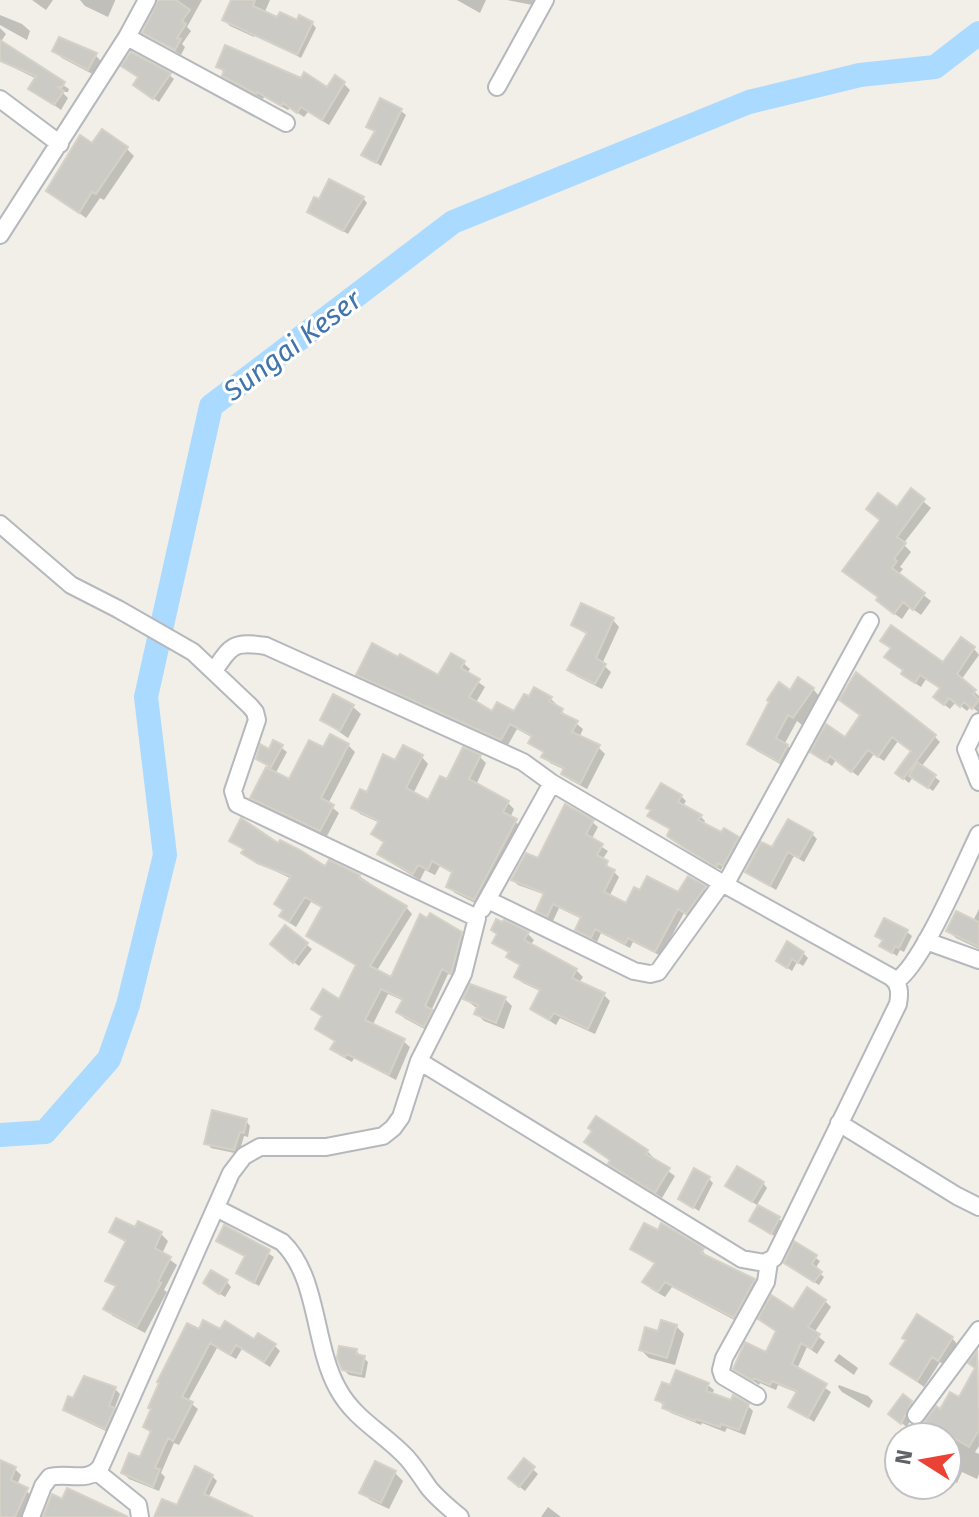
<svg xmlns="http://www.w3.org/2000/svg" width="979" height="1517" font-family="'Fira Sans',sans-serif">
	<style>
		.shadow { fill: #0003 }
		.lines { fill: none; stroke-linecap: round; stroke-linejoin: round }
		.river { stroke: #aadaff; stroke-width: 24 }
		.building { fill: #cccac5; stroke: #d6d1c6; stroke-width: 2 }
		.minor-casing { stroke: #b5b8bc; stroke-width: 20 }
		.minor { stroke: #fff; stroke-width: 16 }
		.labels { text-anchor: middle; stroke-width: 6; stroke-linejoin: round; paint-order: stroke }
		.water-label { font-size: 28px; font-style: italic; fill: #4174aa; stroke: #fff }
	</style>
	<rect width="100%" height="100%" fill="#f1efe8"/>
	<path class="shadow" d="M32,0H53L46,10Z
		M80,0H115V1L108,17L85,6Z
		M168,0H202L187,27L191,31L182,44L185,47L181,55L144,32Z
		M233,0H270L254,37L230,26L224,20Z
		M457,0H486L480,13Z
		M507,0H540L538,6Z
		M0,15L22,24L30,31L27,40L0,25Z
		M298,23H312L316,28L301,58L268,40Z
		M0,28L6,34L0,43L69,89L68,92H62L68,98L61,110L31,88L37,79L0,61Z
		M54,50L95,55L103,63L96,76L62,58Z
		M219,66L328,90L343,83L350,90L329,125L308,112L304,117L290,108L288,110L264,97L263,99L230,82Z
		M169,75L174,79L159,102L140,89Z
		M401,111L406,115L381,166L364,154L376,132L369,126Z
		M93,146L127,149L134,156L104,200L100,198L86,218L49,191Z
		M363,198L367,203L348,234L309,211Z
		M911,491L931,508L903,544L911,552L900,567L903,569L898,575L931,601L921,615L910,607L902,619L885,607L897,509Z
		M613,620L619,627L602,664L611,672L602,689L576,676L570,669L588,635L573,625Z
		M883,641L944,665L974,649L979,655L961,680L979,696V713L971,706L967,711L956,702L950,709L941,702V689L926,679L921,687L909,679L903,674L905,671L892,649Z
		M463,663L470,669L467,674L485,687L475,704L493,714H515L550,698L557,705L556,707L583,729L579,738L598,747L605,754L587,789L570,780L563,773L565,770L550,763L544,756L545,754L531,743L533,738L517,729L508,745L365,681L359,674L438,678Z
		M813,689L820,697L802,725L797,721L785,743L795,754L787,768L757,751L749,744L791,692Z
		M353,707L361,714L348,738L322,720Z
		M862,716L935,737L940,742L921,767L940,781L933,791L913,777L909,783L903,778L913,752L898,741L884,761L874,754L858,776L836,760L832,766L813,752L845,739Z
		M274,742L287,752L275,774L290,782L323,750L348,745L355,752L328,804L339,813L327,836L259,804L252,798L268,766L258,758L269,751Z
		M422,757L428,764L413,794L429,803L448,782L480,757L486,763L476,785L508,803L514,809L510,818L522,827L481,906L455,893L448,886L454,874L440,866L435,875L425,870L420,880L386,860L380,854L386,844L373,834L380,823L360,814L354,807L368,795L396,763Z
		M681,796L686,801L683,806L700,816L705,821L703,825L722,835L738,838L743,843L728,869L723,866L721,870L674,840L672,830L650,816Z
		M592,822L598,827L591,840L608,851L602,860L619,877L609,897L627,906L678,894L689,879L710,893L692,918L684,913L661,956L633,942L630,948L601,933L597,942L577,930L582,919L559,908L553,921L544,916L539,911L546,895L518,885L513,880Z
		M812,834L817,839L804,862L794,856L776,890L747,872L772,850Z
		M232,841L279,846L326,869L359,876L406,907L412,914L376,972L392,979L461,934L467,940L458,977L448,974L431,1011L438,1018L430,1032L404,1018L398,1012L404,1001L388,994L372,1026L403,1041L410,1047L396,1080L354,1058L352,1062L339,1055L333,1048L336,1042L318,1028L324,1018L313,1009L340,1001L358,967L309,936L324,909L311,902L296,927L288,922L281,915L284,911L276,904L292,879L250,859L244,853L245,851Z
		M979,909V949L956,938L949,931L973,921Z
		M504,922L528,934L534,940L530,946L576,970L583,977L579,983L604,995L610,1001L595,1034L560,1018L556,1025L532,1009L542,992L523,983L517,977L522,967L509,957L510,954L495,942Z
		M285,927L312,949L299,966L277,949Z
		M907,932L912,936L904,952L900,950L897,956L882,946L884,941L878,936Z
		M803,953L808,958L803,966L797,962L792,971L778,961Z
		M465,999H505L512,1006L504,1029L484,1021L477,1014L478,1009Z
		M246,1121L250,1126L248,1137L244,1136L239,1154L211,1148L207,1143Z
		M647,1151L653,1157L652,1160L675,1176L662,1198L611,1164Z
		M708,1178L713,1183L699,1211L680,1199Z
		M763,1183L767,1188L757,1205L727,1186Z
		M779,1219L784,1223L776,1237L752,1221Z
		M139,1223L161,1234L168,1241L162,1254L177,1265L164,1290L167,1292L145,1333L113,1316L106,1309L117,1288L108,1280L127,1243L111,1232L136,1230Z
		M225,1227L274,1257L259,1286L238,1273L247,1257L219,1241Z
		M795,1244L820,1261L815,1269L824,1277L819,1285L790,1267Z
		M633,1249L702,1250L708,1258L754,1281L760,1287L740,1323L672,1287L665,1297L651,1289L645,1282L656,1264Z
		M227,1282L231,1287L225,1297L210,1288Z
		M825,1301L831,1307L814,1333L825,1342L817,1354L807,1347L797,1369L831,1392L814,1422L791,1406L798,1393L778,1385L776,1390L760,1383L759,1385L735,1368L767,1354L778,1332L760,1319Z
		M676,1326L684,1334L675,1365L649,1358L641,1350L660,1333Z
		M221,1331L274,1345L280,1351L270,1367L242,1349L236,1359L217,1348L188,1401L198,1409L179,1445L174,1443L161,1473L165,1477L159,1491L129,1479L123,1473L141,1460L151,1433L145,1427L200,1332Z
		M952,1338L958,1345L945,1366L940,1362L924,1387L893,1364L908,1341Z
		M356,1351L368,1362L365,1378L349,1375L343,1369Z
		M839,1354L858,1368L854,1375L834,1361Z
		M978,1354L979,1446L975,1452L979,1454V1474L977,1479L962,1472L957,1483L947,1478L949,1436L928,1421L960,1400L976,1368L971,1363Z
		M708,1385L714,1390L712,1395L747,1405L753,1411L745,1435L727,1428L725,1432L702,1423L701,1425L671,1413L658,1400L672,1387Z
		M839,1385L868,1396L873,1401L869,1408L842,1392L838,1387Z
		M115,1389L120,1394L114,1410L118,1415L110,1433L70,1414L65,1409L74,1400Z
		M911,1403L916,1408L907,1427L896,1419Z
		M524,1461L538,1474L525,1491L515,1483Z
		M0,1463L15,1469L21,1475L17,1485L33,1496L23,1517H0Z
		M395,1473L403,1481L389,1509L370,1500L362,1492Z
		M212,1476L217,1481L208,1498L246,1517H158L178,1508Z
		M548,1507L561,1517H541Z"/>
	<g class="lines">
		<path class="river" d="M0,1135L45,1132L109,1059L128,1005L165,855L146,697L211,406L453,222L749,102L860,75L935,67L979,33"/>
	</g>
	<path class="building" d="M158,0H176L190,10L182,21L186,24L177,38L181,39L175,50L142,33Z
		M231,0H255L253,6L277,17L280,12L297,20L299,15L313,22L297,55L222,20Z
		M59,37L97,53L88,70L52,51Z
		M0,40L65,82L62,87H58L64,91L54,105L28,89L36,76L0,61Z
		M225,45L301,78L304,72L327,87L335,75L345,82L322,120L301,107L297,113L283,103L281,106L257,92L256,94L222,76L224,70L216,67Z
		M131,52L171,73L153,99L133,85L138,77L121,66Z
		M380,98L402,109L376,163L361,155L375,131L366,127Z
		M102,129L128,147L96,194L92,192L79,213L46,191L80,135L92,143Z
		M329,179L364,197L343,231L307,212L314,197L319,199Z
		M911,488L925,499L897,537L906,543L894,559L897,561L892,568L925,593L913,610L903,602L894,614L876,600L878,597L842,571L880,520L866,509L878,493L897,507Z
		M581,603L614,618L596,658L606,664L595,684L567,670L587,633L571,625Z
		M891,625L943,662L961,637L975,647L957,674L976,690L973,694L979,700L972,709L964,702L960,707L949,698L944,705L933,697L940,688L920,675L915,683L901,674L903,670L884,657L891,648L880,641Z
		M372,643L398,657L400,654L438,675L451,653L465,661L461,668L480,679L469,697L492,711L497,702L514,711L524,694L529,696L534,687L552,697L549,701L563,709L561,713L578,721L572,732L600,745L580,784L561,774L564,768L541,757L544,752L528,743L532,736L510,724L501,740L356,675Z
		M856,672L936,735L903,779L895,773L911,751L892,737L878,757L868,750L851,772L830,756L826,762L810,752L826,724L845,737L860,715L839,700Z
		M798,677L814,688L793,718L788,715L776,738L788,745L779,762L747,744L769,702L767,700L779,682L790,690Z
		M333,694L354,705L340,731L320,720Z
		M330,734L349,744L321,798L334,805L320,831L250,798L266,767L289,779L309,740L323,747Z
		M273,740L283,745L271,767L256,759L260,744L269,749Z
		M403,745L423,755L406,788L428,800L440,776L447,779L463,747L481,755L469,779L509,801L503,812L517,819L474,900L446,887L452,872L432,861L428,870L418,865L413,874L377,854L384,842L371,834L379,821L351,808L360,789L367,792L383,754L395,760Z
		M917,762L936,775L928,788L909,776Z
		M661,783L682,795L678,802L702,815L698,820L721,832L724,828L739,837L723,866L718,863L716,867L686,849L667,836L670,829L647,816L651,810L646,808Z
		M565,804L594,820L586,834L603,844L597,855L608,861L606,866L615,870L604,892L626,903L634,887L640,890L647,876L678,892L688,876L706,886L686,914L678,909L655,952L628,938L625,944L595,929L591,938L575,930L581,917L553,904L547,917L536,911L544,893L511,880L526,853L538,858Z
		M241,818L278,843L280,840L300,850L325,866L329,860L360,875L359,878L407,906L370,966L391,977L420,914L427,918L430,913L462,932L451,974L442,969L425,1006L433,1010L424,1027L396,1012L403,999L381,989L365,1020L405,1039L389,1075L347,1054L345,1057L330,1049L335,1041L315,1029L322,1016L311,1009L323,989L339,999L356,965L306,936L322,907L305,897L289,922L279,916L283,910L274,904L291,876L257,863L241,853L244,849L229,841Z
		M788,819L813,833L799,858L788,852L770,886L745,872L761,842L772,847Z
		M956,911L979,922V947L946,931Z
		M884,918L908,930L899,948L895,946L892,953L879,946L883,940L875,936Z
		M496,919L502,922L504,920L529,932L524,940L577,969L572,978L605,993L588,1029L554,1013L549,1020L530,1009L540,990L514,977L520,965L506,957L509,952L492,943L497,934L491,930Z
		M285,925L308,943L293,963L270,944Z
		M787,941L804,952L798,963L792,959L787,968L776,961Z
		M470,984L506,997L496,1023L474,1014L478,1005L463,999Z
		M212,1110L247,1119L244,1133L240,1132L234,1150L204,1144Z
		M596,1116L648,1150L646,1154L670,1168L655,1193L608,1164L610,1160L584,1142L592,1131L588,1128Z
		M737,1166L764,1182L752,1202L725,1186Z
		M694,1168L710,1177L693,1208L678,1199Z
		M758,1205L780,1217L771,1234L749,1221Z
		M116,1218L135,1227L138,1221L162,1232L155,1248L171,1257L158,1282L161,1283L137,1327L103,1309L116,1286L105,1281L126,1241L109,1232Z
		M644,1223L658,1230L661,1223L704,1248L701,1253L755,1279L734,1318L665,1282L658,1292L642,1282L655,1263L630,1249Z
		M224,1225L270,1250L254,1283L236,1273L245,1256L216,1241Z
		M794,1241L817,1255L812,1264L822,1272L814,1282L784,1263Z
		M211,1270L228,1280L219,1294L203,1283Z
		M807,1287L826,1300L808,1327L820,1334L811,1349L801,1343L792,1364L827,1384L808,1418L788,1407L797,1391L772,1381L770,1385L754,1378L753,1381L733,1369L745,1342L766,1352L776,1331L758,1319L771,1295L793,1309Z
		M917,1314L953,1337L938,1361L932,1357L917,1381L890,1364L906,1340L902,1338Z
		M203,1320L220,1329L225,1321L254,1339L258,1333L276,1344L264,1362L236,1345L230,1355L210,1343L182,1397L193,1402L173,1441L168,1438L155,1468L160,1469L153,1487L121,1473L129,1453L140,1457L151,1431L143,1427L151,1409L148,1408L159,1383L157,1382L187,1323L199,1329Z
		M661,1320L677,1325L667,1358L639,1350L645,1327L658,1331Z
		M339,1346L357,1349L356,1354L365,1356L361,1374L342,1370L337,1358Z
		M977,1351L979,1430L969,1447L925,1421L936,1406L940,1409L950,1392L959,1397L975,1368L968,1363Z
		M676,1370L709,1383L706,1391L731,1400L733,1395L749,1404L739,1430L721,1424L720,1427L696,1419L695,1421L662,1408L664,1403L655,1400L662,1382L670,1385Z
		M84,1376L116,1387L109,1406L115,1408L105,1429L63,1410L68,1396L73,1398Z
		M903,1394L912,1401L901,1424L888,1414Z
		M524,1458L535,1467L519,1487L508,1478Z
		M0,1460L16,1467L11,1480L28,1488L15,1517H0Z
		M375,1461L396,1471L381,1503L359,1493Z
		M195,1466L213,1475L204,1494L253,1517H154L162,1499L177,1505Z
		M67,1488L97,1502L128,1517H43L52,1494L62,1499Z"/>
	<g class="lines">
		<g class="minor-casing">
			<path id="minor" d="M127,37L286,123
				M497,87L545,0
				M0,99L60,144
				M0,235L127,37L147,0
				M0,524L71,585L118,609L193,652L250,706L255,712L257,720L233,791L237,804L477,918L463,974L419,1061L401,1117L393,1128L383,1136L326,1147H260L244,1156L231,1173L101,1466C90,1484 67,1472 50,1477L43,1486L31,1517
				M214,671C231,645 234,641 266,646L523,762L552,783L722,883L891,977C900,984 900,993 898,1004L774,1258L764,1263L742,1259L419,1061
				M979,722L966,749L979,782
				M725,885L870,621
				M488,900L634,971L650,974L658,972L722,883
				M482,909L552,783
				M926,941L979,960
				M896,981C922,965 963,866 979,834
				M839,1123L957,1196L979,1207
				M216,1208L282,1242C319,1277 313,1345 338,1389C354,1419 385,1434 407,1458C415,1467 422,1478 429,1488C438,1499 449,1508 460,1517
				M757,1396L723,1376L721,1370L724,1358L766,1282L769,1262
				M916,1415L979,1330
				M97,1472L138,1505L140,1517"/>
		</g>
		<use href="#minor" class="minor"/>
	</g>
	<g class="labels">
		<g class="water-label">
			<text transform="translate(292 345) rotate(-37)" y="10">Sungai Keser</text>
		</g>
	</g>
	<g transform="translate(923 1461) rotate(281)"><circle r="38" fill="#ffffff" stroke="#bfc1c3" stroke-width="2"/>
	<path d="M0-6L14 30L0 20L-14 30Z" fill="#ea4335"/>
	<text y="-12" font-size="22" font-weight="bold" text-anchor="middle" fill="#5f6368">N</text>
	</g>
</svg>
